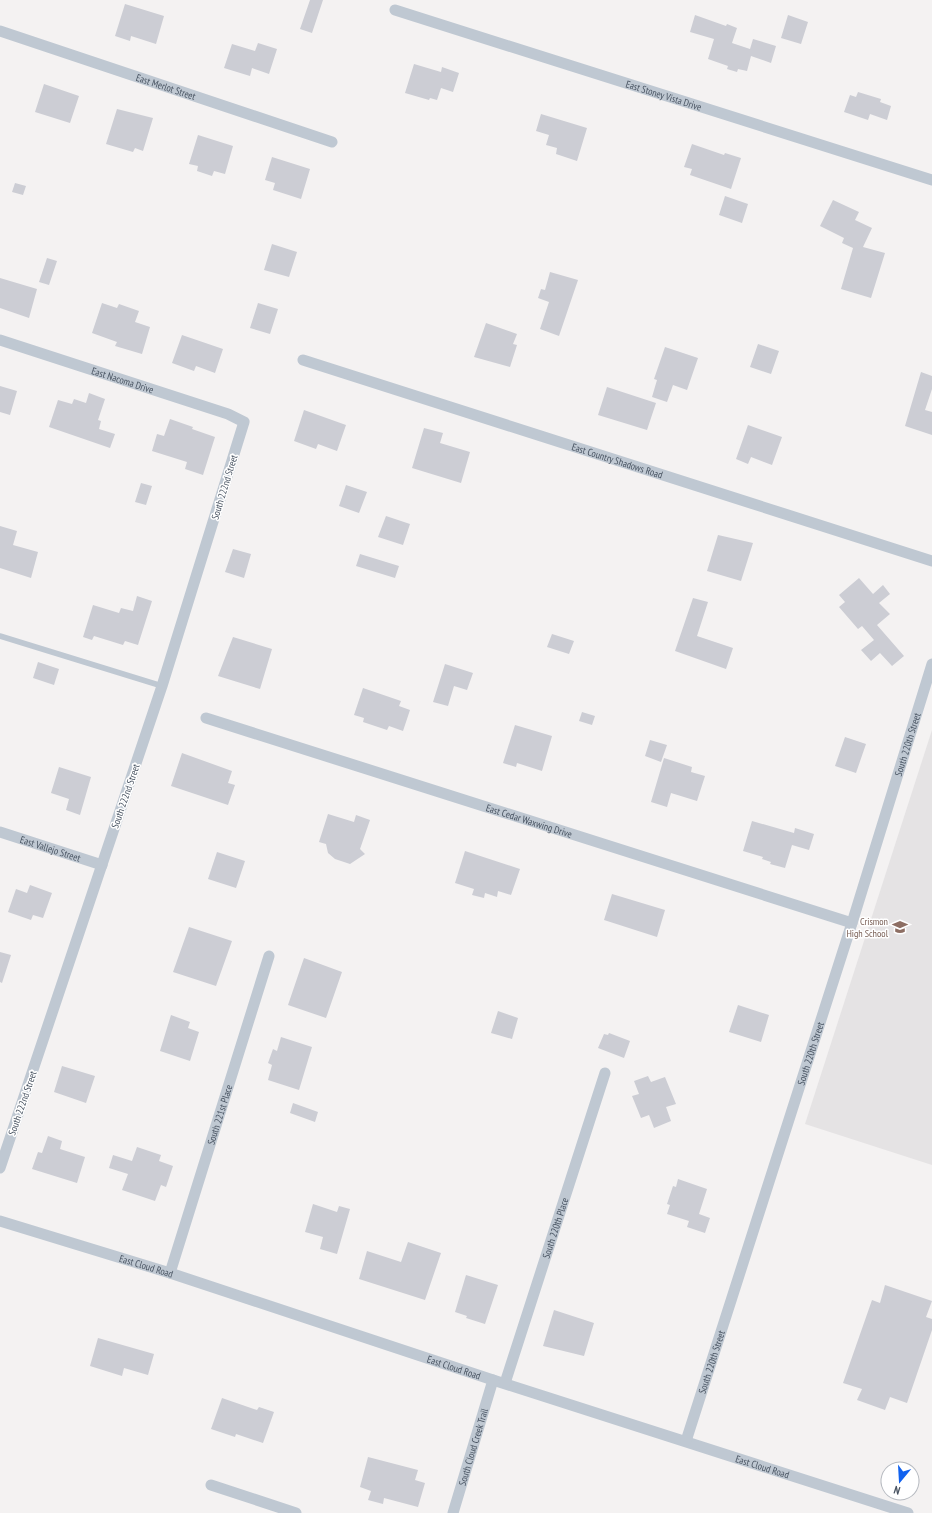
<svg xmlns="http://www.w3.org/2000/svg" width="932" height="1513" font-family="'PT Sans Narrow',sans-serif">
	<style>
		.education { fill: #e5e3e4 }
		.building { fill: #cccdd4 }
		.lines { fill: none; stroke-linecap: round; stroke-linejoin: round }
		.lane { stroke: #bfc8d2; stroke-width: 5.5 }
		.street { stroke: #bfc8d2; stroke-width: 11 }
		.labels { text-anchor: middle; stroke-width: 3; stroke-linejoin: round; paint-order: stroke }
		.street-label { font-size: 10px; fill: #485361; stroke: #fff }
		.education-label { font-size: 10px; fill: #785e54; stroke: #fff; text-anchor: end }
	</style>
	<rect width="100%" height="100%" fill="#f4f2f2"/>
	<path class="education" d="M932,730V1165L805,1124Z"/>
	<path class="building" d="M310,0H323L312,33L300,29Z
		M125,4L164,16L156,44L131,36L130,41L115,36Z
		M695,15L726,26L727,24L737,28L732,43L750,49L753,39L776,46L771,63L751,56L747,71L738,69L737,72L727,69L728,66L708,59L714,39L690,32Z
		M788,15L808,22L801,44L781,38Z
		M258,43L277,49L269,74L252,68L250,76L224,68L232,44L255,51Z
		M414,64L441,72L442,67L459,73L453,92L441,88L437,100L430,98L429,100L405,93Z
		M44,84L79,96L70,123L35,112Z
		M858,92L881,99L880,102L891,106L887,120L870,114L868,120L844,112L850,95L856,97Z
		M117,109L153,118L143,151L135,148L133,152L106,144Z
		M541,114L587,128L577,161L556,154L557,148L546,145L549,135L536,131Z
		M198,135L233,146L225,174L214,171L212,176L197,171L198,166L189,164Z
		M692,144L724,155L725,153L741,158L731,189L690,175L692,169L684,167Z
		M272,157L310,169L301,199L273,190L275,183L265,180Z
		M15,183L26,186L23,195L12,192Z
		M725,196L748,204L742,223L719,215Z
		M833,200L859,212L855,220L872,228L863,247L885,253L871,298L841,289L853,248L842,243L844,238L820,226Z
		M272,244L297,252L289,277L264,270Z
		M47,258L57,261L49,285L39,282Z
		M550,272L578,280L559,336L540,329L549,302L538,298L541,289L545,290Z
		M0,278L37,289L29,318L0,308Z
		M102,303L117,308L119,304L139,311L135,322L150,327L142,354L115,346L117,342L92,333Z
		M258,303L278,309L270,334L250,328Z
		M486,323L517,334L513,344L517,345L510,367L474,357Z
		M182,335L223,349L215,373L196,366L194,371L172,363Z
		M758,344L779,351L771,374L750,367Z
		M665,347L698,358L687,390L673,385L667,402L652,397L657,380L654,379Z
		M921,372L932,376V389L925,410L932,412V435L905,426Z
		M0,386L17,391L10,415L0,412Z
		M607,387L656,403L647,430L598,415Z
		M89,393L105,399L98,420L101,421L99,429L115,434L110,448L49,427L58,400L72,404L74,399L86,403Z
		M304,410L346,425L337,451L318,444L316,449L294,441Z
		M170,419L193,427L192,429L215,437L203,475L185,469L187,462L152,451L157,434L164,436Z
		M748,425L782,437L772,465L751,457L748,464L736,459Z
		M424,428L443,433L440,443L470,452L461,483L412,468Z
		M141,483L152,486L146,505L135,502Z
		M346,485L367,492L359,513L339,506Z
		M386,516L410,524L403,545L378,537Z
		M0,526L17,531L13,545L38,552L31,578L0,568Z
		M718,535L753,543L741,581L707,571Z
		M233,549L251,554L244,578L225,572Z
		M360,554L399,566L395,578L356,566Z
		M859,578L873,594L883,585L890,594L879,603L890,614L877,625L904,656L892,666L880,653L871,661L861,650L874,640L862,626L858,629L839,607L845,602L839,595Z
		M137,596L152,601L138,645L125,641L123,645L94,636L92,640L83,637L93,605L119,613L121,608L133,611Z
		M693,598L708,602L697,636L733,648L726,669L675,651Z
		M552,634L574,641L569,654L547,647Z
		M233,637L272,649L260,689L218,676Z
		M38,662L59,669L54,685L33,678Z
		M445,664L473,673L467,690L454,686L448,706L433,702Z
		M363,688L401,701L399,706L410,710L403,731L389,726L387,730L363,722L364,718L354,715Z
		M582,712L595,716L592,725L579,721Z
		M515,725L552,736L542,771L517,763L516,767L503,763Z
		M845,737L866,744L856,773L835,766Z
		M650,740L667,745L661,762L645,756Z
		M182,753L232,771L228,783L235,785L228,805L171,786Z
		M664,758L692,767L691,772L705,776L697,801L671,793L667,807L651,802Z
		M59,767L91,777L80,815L66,810L69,799L51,793Z
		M328,814L354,822L356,815L370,820L360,849L365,854L350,864L335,859L328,853L326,844L319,842Z
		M752,821L794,833L795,828L814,834L809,850L792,845L785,868L770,864L771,862L762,859L763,857L743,851Z
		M465,851L520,869L511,895L498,891L497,897L485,893L484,898L472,895L474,889L455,883Z
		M217,852L245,861L236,888L208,879Z
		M30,885L52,893L43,918L33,915L31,920L8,912L16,889L27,893Z
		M612,894L665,910L657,937L604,920Z
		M189,927L232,941L216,986L173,972Z
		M0,952L11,955L2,983L0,982Z
		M304,958L342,972L326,1018L288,1005Z
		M738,1005L769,1015L761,1042L729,1032Z
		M498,1011L518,1018L512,1039L491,1033Z
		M171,1015L190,1022L188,1028L199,1032L190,1061L160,1051Z
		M609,1033L630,1041L624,1058L598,1048L604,1034L608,1035Z
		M281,1037L312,1047L299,1090L268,1080L272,1065L268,1063L273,1049L277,1051Z
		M62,1066L95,1076L86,1103L54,1092Z
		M648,1076L651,1082L665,1077L676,1104L666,1107L671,1121L654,1128L649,1115L641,1118L632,1096L639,1094L634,1081Z
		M293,1103L318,1112L315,1122L290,1113Z
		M48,1136L62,1141L60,1149L85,1157L77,1183L32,1169L38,1152L42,1153Z
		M137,1147L161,1155L159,1161L173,1166L166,1187L161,1185L155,1201L122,1190L128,1174L109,1168L113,1155L132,1161Z
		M678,1179L707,1189L699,1214L710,1218L705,1233L687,1227L689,1221L667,1214L670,1205L667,1204L673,1186L676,1187Z
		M313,1204L337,1212L339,1206L350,1209L337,1254L320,1249L323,1237L305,1232Z
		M408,1242L441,1253L425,1300L359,1279L367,1251L401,1262Z
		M466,1275L498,1285L485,1324L466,1318L467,1316L455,1312Z
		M885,1285L932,1301L926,1317L932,1319V1330L907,1403L890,1397L885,1410L857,1400L862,1389L843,1383L872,1300L880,1303Z
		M554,1310L594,1323L584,1356L543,1346Z
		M98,1338L154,1354L148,1375L124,1368L122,1376L90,1366Z
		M222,1398L257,1410L259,1407L274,1412L263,1443L236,1434L235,1437L211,1429Z
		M368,1457L418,1470L415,1480L425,1483L418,1507L384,1498L383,1504L368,1500L371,1491L360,1487Z"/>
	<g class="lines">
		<path class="lane" d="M0,636L162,686"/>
		<g class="street">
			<path id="s1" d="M395,10L932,180"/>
			<path id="s2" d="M0,31L332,142"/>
			<path id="s3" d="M0,340L228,414L244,422L162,686L0,1168"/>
			<path id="s4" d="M303,360L932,561"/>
			<path id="s5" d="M206,718L852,923"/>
			<path id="s6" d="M0,832L102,865"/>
			<path id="s7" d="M0,1221L170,1273L493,1380L908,1513"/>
			<path id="s8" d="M170,1273L269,956"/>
			<path id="s9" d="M505,1383L605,1073"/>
			<path id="s10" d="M686,1441L852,923L932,664"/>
			<path d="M211,1485L296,1513"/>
			<path id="s11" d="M453,1513L493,1380"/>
		</g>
	</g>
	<defs>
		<g id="school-bare" transform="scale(1.2)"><path d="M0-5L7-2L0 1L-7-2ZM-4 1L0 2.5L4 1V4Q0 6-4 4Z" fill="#8d6e63" stroke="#fff" stroke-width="2.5" paint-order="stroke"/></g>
	</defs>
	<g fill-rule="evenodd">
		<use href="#school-bare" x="900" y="927"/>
	</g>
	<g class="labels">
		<g class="street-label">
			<text dy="4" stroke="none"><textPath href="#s2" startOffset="175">East Merlot Street</textPath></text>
			<text dy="4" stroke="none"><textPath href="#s1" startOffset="282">East Stoney Vista Drive</textPath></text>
			<text dy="4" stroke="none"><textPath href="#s3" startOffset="129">East Nacoma Drive</textPath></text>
			<text dy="4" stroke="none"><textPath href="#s4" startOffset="330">East Country Shadows Road</textPath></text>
			<text transform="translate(224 487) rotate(-73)" y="4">South 222nd Street</text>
			<text dy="4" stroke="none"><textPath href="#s10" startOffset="731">South 220th Street</textPath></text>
			<text transform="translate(125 796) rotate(-71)" y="4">South 222nd Street</text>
			<text dy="4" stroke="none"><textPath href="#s5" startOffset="339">East Cedar Waxwing Drive</textPath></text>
			<text dy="4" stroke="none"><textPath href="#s6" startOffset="53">East Vallejo Street</textPath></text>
			<text dy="4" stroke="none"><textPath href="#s10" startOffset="407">South 220th Street</textPath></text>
			<text transform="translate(22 1103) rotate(-71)" y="4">South 222nd Street</text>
			<text dy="4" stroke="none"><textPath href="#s8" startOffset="166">South 221st Place</textPath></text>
			<text dy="4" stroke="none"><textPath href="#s9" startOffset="163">South 220th Place</textPath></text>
			<text dy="4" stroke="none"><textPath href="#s7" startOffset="153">East Cloud Road</textPath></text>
			<text dy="4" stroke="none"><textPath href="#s10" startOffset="83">South 220th Street</textPath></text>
			<text dy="4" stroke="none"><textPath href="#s7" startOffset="477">East Cloud Road</textPath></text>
			<text dy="4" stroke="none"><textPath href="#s11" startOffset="69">South Cloud Creek Trail</textPath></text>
			<text dy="4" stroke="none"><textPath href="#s7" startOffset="801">East Cloud Road</textPath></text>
		</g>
		<g class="education-label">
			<text x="888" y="925">Crismon<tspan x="888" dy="12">High School</tspan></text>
		</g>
	</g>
	<g transform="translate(900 1481) rotate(198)"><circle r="19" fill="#ffffff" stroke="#b6bac0"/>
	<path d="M0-3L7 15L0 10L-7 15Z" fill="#1162ef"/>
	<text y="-6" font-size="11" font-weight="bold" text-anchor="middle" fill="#485361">N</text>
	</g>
</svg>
